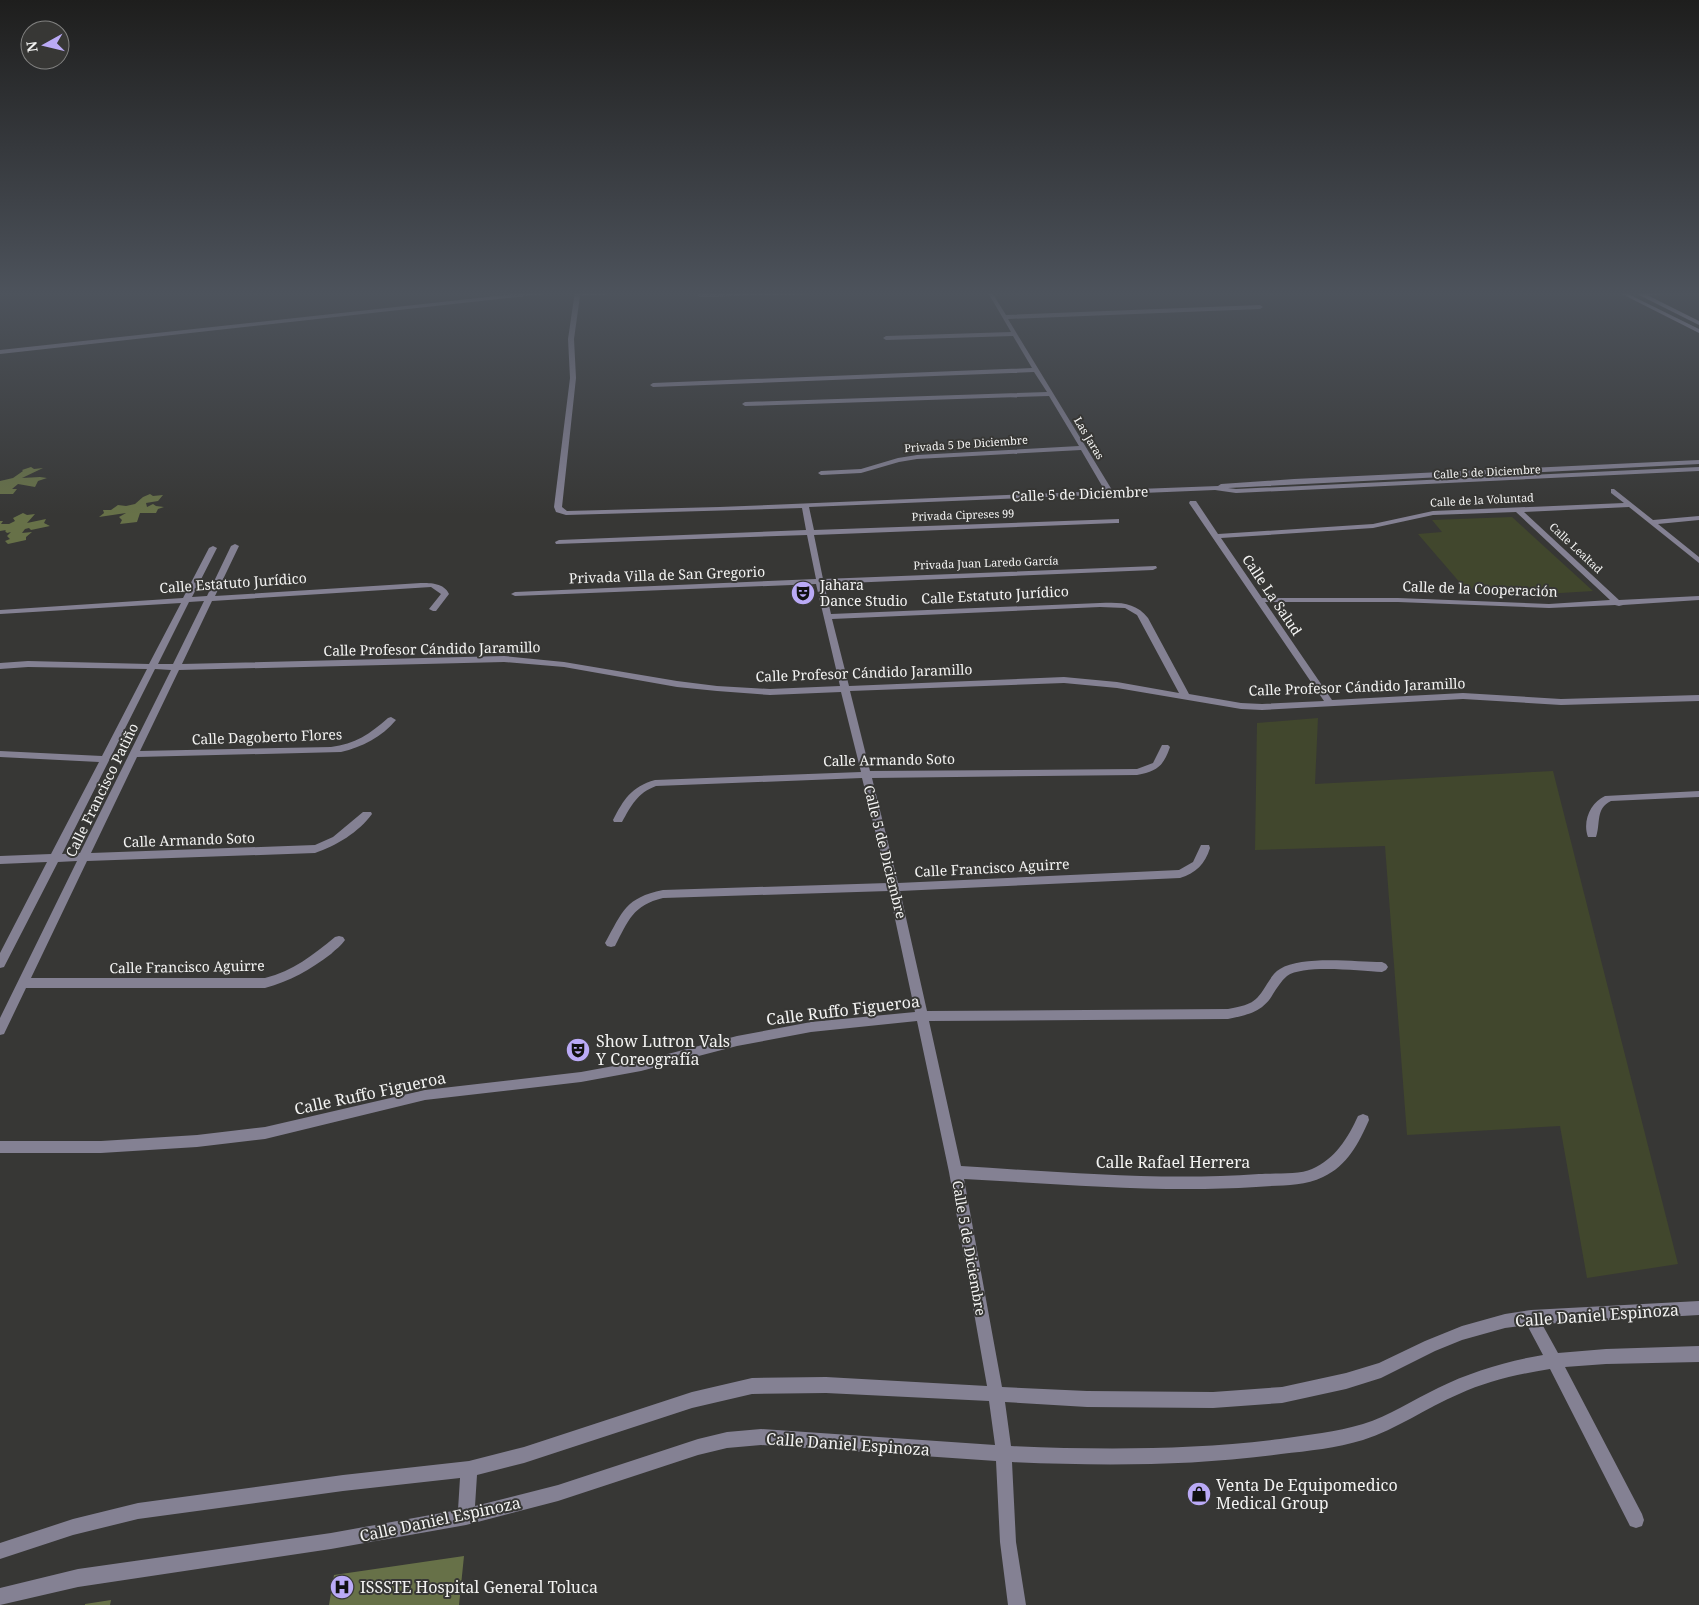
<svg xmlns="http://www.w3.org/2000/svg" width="1699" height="1605" font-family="'Noto Serif',serif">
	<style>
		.green { fill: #41472d }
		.building { fill: #677148 }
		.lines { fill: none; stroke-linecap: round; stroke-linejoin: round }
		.street { fill: #848193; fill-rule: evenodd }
		.secondary { fill: #afaac7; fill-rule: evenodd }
		.labels { text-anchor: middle; stroke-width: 4; stroke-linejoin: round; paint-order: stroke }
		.far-street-label { font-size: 11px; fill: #f3f3f2; stroke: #373735 }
		.street-label { font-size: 14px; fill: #f3f3f2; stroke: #373735 }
		.poi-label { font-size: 14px; fill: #f3f3f2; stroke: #373735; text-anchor: start }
		.near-street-label { font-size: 16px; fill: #f3f3f2; stroke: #373735 }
		.near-poi-label { font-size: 16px; fill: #f3f3f2; stroke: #373735; text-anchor: start }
	</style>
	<rect width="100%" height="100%" fill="#373735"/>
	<path class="green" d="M1512,517L1593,591L1496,597L1462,585L1418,534L1442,532L1432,520Z
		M1318,718L1315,784L1553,771L1678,1264L1587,1278L1560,1126L1407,1135L1385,846L1255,850L1257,723Z"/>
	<path class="building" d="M31,467L34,469L43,468L22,478L40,477L47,478L38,481L35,487L18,484L12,489H17L13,494H0V481L13,478L23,471L22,470Z
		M150,494L153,496L163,495L158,501L146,503L147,507L153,504L156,506L164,507L158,509L156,513H140L137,522L120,524L122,520L119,517L126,513L99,517L104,513L103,510H111L118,505L126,506L135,504L143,497Z
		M23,513L27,515L35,514L27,523L46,519L44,523L50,526L31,530L29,528L25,529L22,533L32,532L26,537V540L8,544L5,541L10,539L7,536L11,532L7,533L5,531L6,530L0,531V521H3L1,524H9L15,521L13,518Z
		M464,1556L459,1605H329L334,1575Z
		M111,1600L110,1605H85V1604Z"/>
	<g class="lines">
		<path class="street" d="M543,291H556L553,293L0,354V350Z
			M575,291H580V293L630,291L627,293L580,296L574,339L576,378L562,507L567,511L719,507L1105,491L1081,450L917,459L899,462L861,473L821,475L818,473L821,471L861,469L898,458L917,455L1079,446L1049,396L745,406L742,404L745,402L1047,392L1034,372L653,387L650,385L653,383L1032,368L1013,336L886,340L883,338L886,336L1011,332L987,291H991L1006,315L1260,305L1263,307L1260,309L1008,319L1112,490L1218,486L1221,484L1294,479L1699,460V464L1228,488L1236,489L1699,467V471L1236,493L1215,490L809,507L814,530L1119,519V523H1116L814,535L823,579L1156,566L1157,568L1153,570L824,584L831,614L1100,603C1119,602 1136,602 1148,618L1189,694L1241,703L1262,704L1324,701L1189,503L1190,501H1196L1218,534L1373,524L1433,511L1624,503L1611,493V489H1614L1653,520L1699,516V520L1658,524L1699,557V563L1629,507L1524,512L1619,600L1699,596V600L1623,605L1619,606L1615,605L1549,608L1398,602H1265L1332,700L1463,693L1561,699L1699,695V701L1561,705L1463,699L1262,710L1241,709L1117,688L1064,683L850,691L870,771L1137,769L1153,763L1162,745H1168L1170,747C1163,767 1157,771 1137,775L872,778L898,883L1179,870L1193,862L1201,845H1209L1210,848C1205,864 1196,873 1180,878L900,891L927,1011L1228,1009C1250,1005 1256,1003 1267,984C1271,978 1274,972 1280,969C1302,955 1356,962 1382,962L1386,964L1388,967L1386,970L1382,972C1360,971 1304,964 1287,976C1281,981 1277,988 1273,994C1263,1012 1247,1015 1228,1019L929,1021L961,1166C1060,1172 1160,1181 1259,1174C1274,1173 1299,1175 1312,1169C1335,1159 1348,1138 1358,1116L1363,1114L1368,1116L1369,1120C1359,1143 1347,1166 1323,1177C1302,1187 1278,1185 1256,1187C1159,1193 1061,1184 964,1179L1002,1387L1087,1391L1213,1392L1282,1387L1346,1373L1379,1363L1425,1341L1462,1326L1505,1314L1531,1310L1699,1301V1315L1542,1324L1558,1353L1606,1349L1699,1346V1362L1606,1364L1565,1367L1642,1514L1644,1520L1642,1526L1636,1528L1630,1526L1550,1369C1519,1374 1487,1381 1459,1394C1426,1408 1397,1429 1363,1440C1336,1448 1309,1451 1281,1454C1192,1466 1102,1466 1012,1462L1016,1542L1026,1605H1008L1000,1542L996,1461L761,1445L727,1448L698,1455L558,1501L466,1525L331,1549L78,1587L0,1605V1588L78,1569L331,1533L458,1510L460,1478L343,1491L138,1519L73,1535L0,1559V1543L73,1519L138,1503L343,1475L469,1461L524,1447L692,1392L752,1378L826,1377L987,1386L949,1172L917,1021L811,1032L737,1046L641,1071L581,1082L425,1100L265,1139L197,1147L101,1153H0V1141H101L197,1135L265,1127L425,1090L581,1072L641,1061L737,1036L811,1022L915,1012L889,891L663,898C633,905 628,921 615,946L611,947L607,946L605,943C623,911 625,898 663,890L888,883L862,778L656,786C637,793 631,806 622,822H614L613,820C624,799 631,787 655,780L861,772L841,692L770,695L717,691L677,687L564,667L504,662L179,670L140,751L331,747C355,744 370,734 388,718L391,717L396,720C382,737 362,747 341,752L137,757L91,853L315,845L333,837L363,812H371L372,814C359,832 336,846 315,853L87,861L31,978H265C293,971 313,955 335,937L339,936L343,937L345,940C341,946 336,949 331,954C310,970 290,981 265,988H26L4,1034L0,1035V1018L77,861L58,862L4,967L0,968V953L47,862L0,864V856L51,854L99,762L0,757V751L102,756L147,669L28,667L0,669V663L28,661L149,664L181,603L0,614V610L183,598L209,548L213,546L217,548L192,597L207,596L231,546L235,544L239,546L215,596L421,583C431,583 444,583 449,594L436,611H433L429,609L441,594L431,587L212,601L182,664L504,656L564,662L677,681L717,686L770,689L840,686L816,584L515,596L511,594L515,592L816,579L807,535L556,544L555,542L559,540L806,530L802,508L566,515L556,512L554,507L570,378L568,339ZM1516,512L1610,600L1549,604L1398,598H1262L1221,538L1373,528L1433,515ZM204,601L173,664H158L189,602ZM1100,607L1125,608L1137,615L1179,693L1117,682L1064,677L849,686L832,619ZM155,669L171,670L80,853L62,854ZM1527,1325L1543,1355C1507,1361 1470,1372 1438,1388C1413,1400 1389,1416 1363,1424C1336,1432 1308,1435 1280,1439C1191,1450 1101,1450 1011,1446L1005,1402L1087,1407L1213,1408L1282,1403L1346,1389L1381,1378L1435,1351L1462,1340L1505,1328ZM826,1393L989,1401L995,1445L761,1429L727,1432L698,1439L558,1485L475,1506L477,1475L524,1463L692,1408L752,1394Z
			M811,291H856L853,293L700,297L697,295L700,293Z
			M1663,291H1679L1676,293L1641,296L1638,294Z
			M1699,791V797L1611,801C1595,809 1601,823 1596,837H1588C1582,821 1591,802 1605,796Z"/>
		<path class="secondary" d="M1616,291H1622L1699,329V333Z
			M1639,291L1699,321V325L1637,294L1636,293Z"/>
	</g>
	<linearGradient id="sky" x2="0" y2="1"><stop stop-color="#1e1e1d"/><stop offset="0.57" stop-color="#4d535c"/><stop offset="1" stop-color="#4d535c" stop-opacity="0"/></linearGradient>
	<rect width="1699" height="515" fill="url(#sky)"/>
	<defs>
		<g id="theatre-disc" transform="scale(1.25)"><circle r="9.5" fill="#baaaf6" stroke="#373735"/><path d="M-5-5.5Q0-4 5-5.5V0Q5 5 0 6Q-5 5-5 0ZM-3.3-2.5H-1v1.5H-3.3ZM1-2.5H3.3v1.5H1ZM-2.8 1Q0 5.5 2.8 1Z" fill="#111"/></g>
		<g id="shop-disc" transform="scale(1.25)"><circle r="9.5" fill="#baaaf6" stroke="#373735"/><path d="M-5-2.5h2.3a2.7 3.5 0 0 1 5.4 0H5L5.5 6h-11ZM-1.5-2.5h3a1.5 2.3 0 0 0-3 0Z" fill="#111"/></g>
		<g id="hospital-disc" transform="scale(1.25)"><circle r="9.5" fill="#baaaf6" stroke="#373735"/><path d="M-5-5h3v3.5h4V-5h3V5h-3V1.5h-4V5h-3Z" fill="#111"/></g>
	</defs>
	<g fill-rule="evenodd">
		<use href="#theatre-disc" x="803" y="593"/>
		<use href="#theatre-disc" x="578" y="1050"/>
		<use href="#shop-disc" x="1199" y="1494"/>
		<use href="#hospital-disc" x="342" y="1587"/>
	</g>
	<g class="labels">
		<g class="far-street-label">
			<text transform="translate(1089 438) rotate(59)" y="4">Las Jaras</text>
			<text transform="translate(966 444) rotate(-4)" y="4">Privada 5 De Diciembre</text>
			<text transform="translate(1487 472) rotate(-3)" y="4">Calle 5 de Diciembre</text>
			<text transform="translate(1482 500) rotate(-3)" y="4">Calle de la Voluntad</text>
			<text transform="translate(963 515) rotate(-2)" y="4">Privada Cipreses 99</text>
			<text transform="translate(1576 548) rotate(43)" y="4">Calle Lealtad</text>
			<text transform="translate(986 563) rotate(-2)" y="4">Privada Juan Laredo García</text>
		</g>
		<g class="street-label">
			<text transform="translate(1080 494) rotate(-2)" y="5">Calle 5 de Diciembre</text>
			<text transform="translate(667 575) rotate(-2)" y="5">Privada Villa de San Gregorio</text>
			<text transform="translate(233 583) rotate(-4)" y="5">Calle Estatuto Jurídico</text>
			<text transform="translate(1480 589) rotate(2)" y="5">Calle de la Cooperación</text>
			<text transform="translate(995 595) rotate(-3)" y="5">Calle Estatuto Jurídico</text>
			<text transform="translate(1272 595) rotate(56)" y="5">Calle La Salud</text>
			<text transform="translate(432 649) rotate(-1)" y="5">Calle Profesor Cándido Jaramillo</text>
			<text transform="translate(864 673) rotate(-2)" y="5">Calle Profesor Cándido Jaramillo</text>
			<text transform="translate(1357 687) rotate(-2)" y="5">Calle Profesor Cándido Jaramillo</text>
			<text transform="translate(267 737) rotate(-2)" y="5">Calle Dagoberto Flores</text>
			<text transform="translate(889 760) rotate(-1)" y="5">Calle Armando Soto</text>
			<text transform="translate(102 790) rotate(-64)" y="5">Calle Francisco Patiño</text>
			<text transform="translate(189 840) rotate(-2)" y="5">Calle Armando Soto</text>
			<text transform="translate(885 852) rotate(76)" y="5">Calle 5 de Diciembre</text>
			<text transform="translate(992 868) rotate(-3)" y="5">Calle Francisco Aguirre</text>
			<text transform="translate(187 967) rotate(-1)" y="5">Calle Francisco Aguirre</text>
			<text transform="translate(969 1248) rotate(80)" y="5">Calle 5 de Diciembre</text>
		</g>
		<g class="poi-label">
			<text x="820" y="590">Jahara<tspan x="820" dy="16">Dance Studio</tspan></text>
		</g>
		<g class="near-street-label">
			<text transform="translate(843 1010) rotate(-7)" y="6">Calle Ruffo Figueroa</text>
			<text transform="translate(370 1093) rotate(-12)" y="6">Calle Ruffo Figueroa</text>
			<text x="1173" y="1168">Calle Rafael Herrera</text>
			<text transform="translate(1597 1315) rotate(-4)" y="6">Calle Daniel Espinoza</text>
			<text transform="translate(848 1444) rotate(4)" y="6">Calle Daniel Espinoza</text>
			<text transform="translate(440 1519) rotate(-12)" y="6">Calle Daniel Espinoza</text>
		</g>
		<g class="near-poi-label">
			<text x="596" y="1047">Show Lutron Vals<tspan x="596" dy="18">Y Coreografía</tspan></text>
			<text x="1216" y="1491">Venta De Equipomedico<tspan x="1216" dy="18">Medical Group</tspan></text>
			<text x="360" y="1593">ISSSTE Hospital General Toluca</text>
		</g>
	</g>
	<g transform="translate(45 45) rotate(262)"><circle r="24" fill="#373735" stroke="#828281"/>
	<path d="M0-4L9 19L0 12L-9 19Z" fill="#baaaf6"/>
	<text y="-8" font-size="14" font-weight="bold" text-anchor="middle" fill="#f3f3f2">N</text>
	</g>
</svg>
